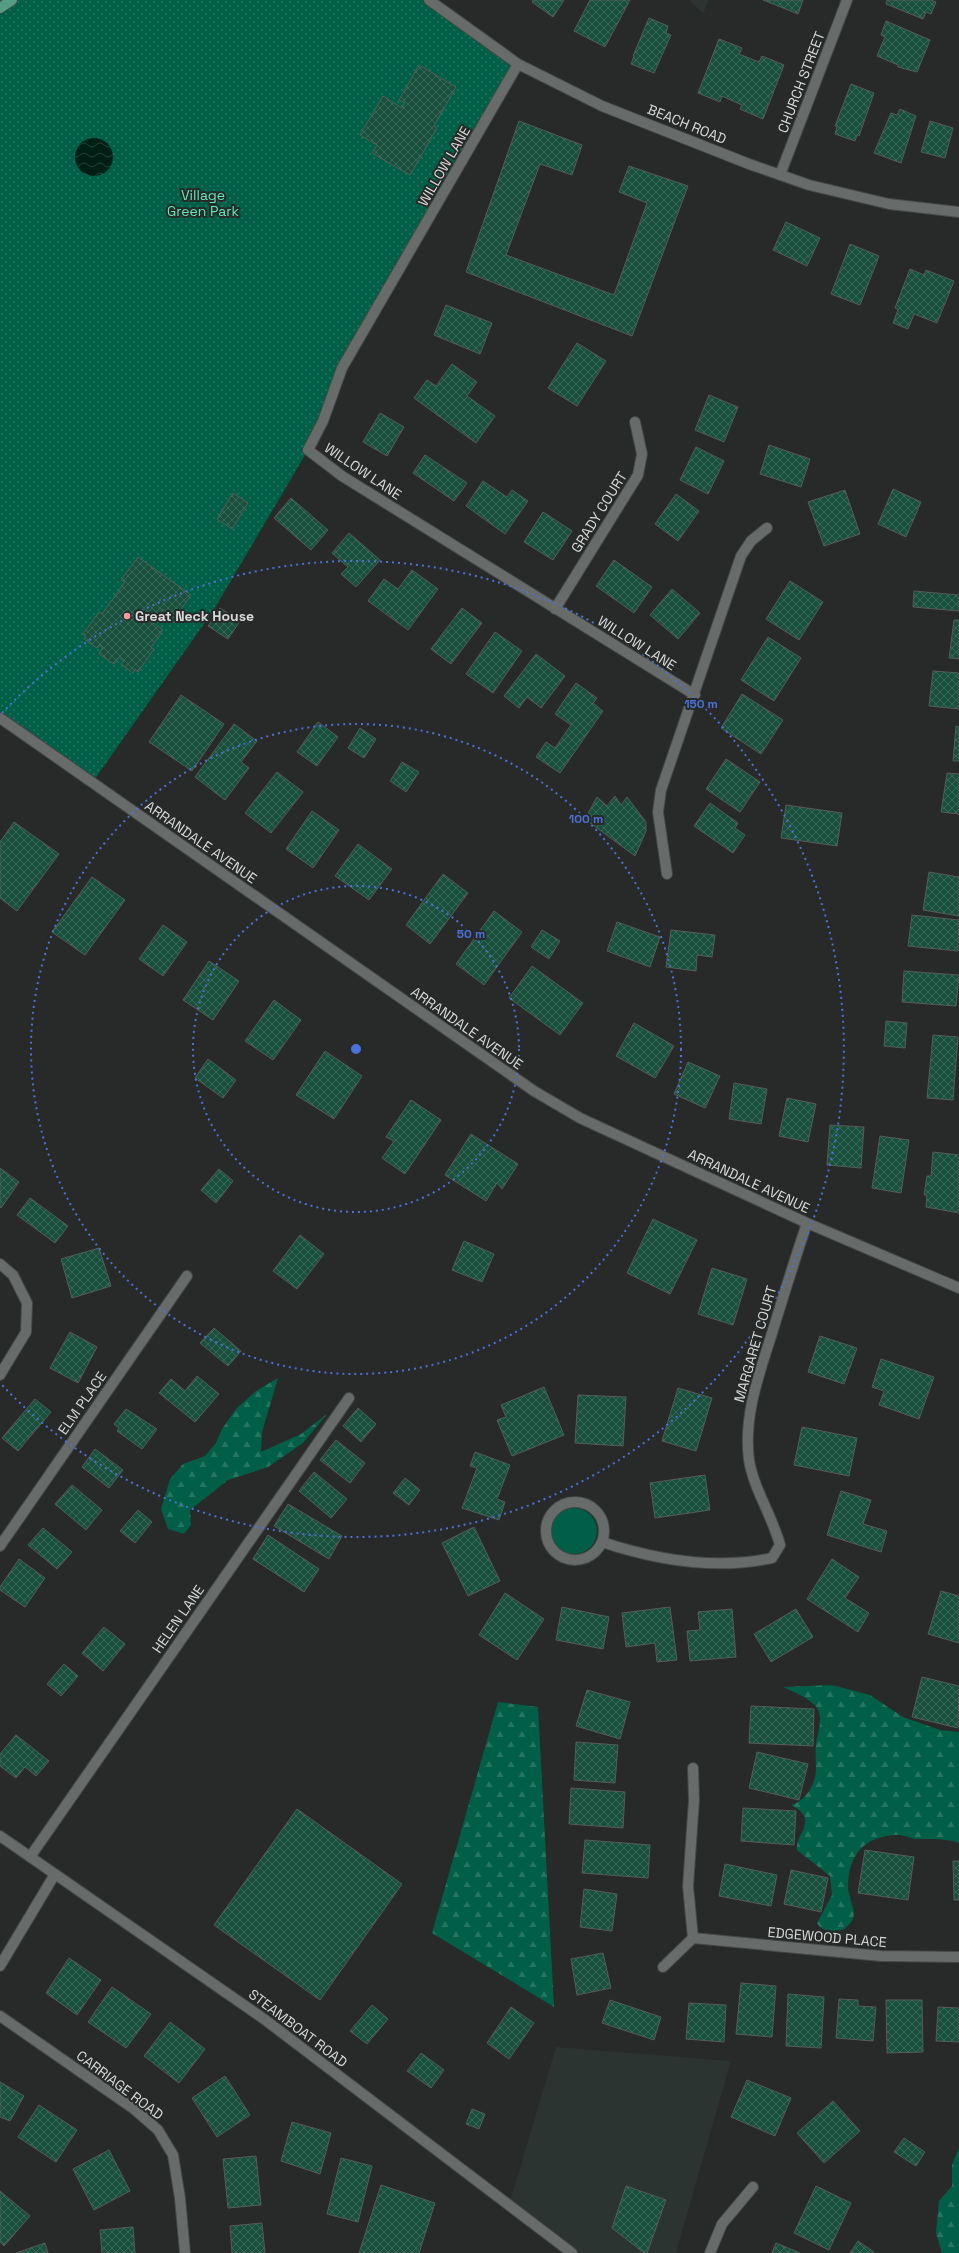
<svg xmlns="http://www.w3.org/2000/svg" width="959" height="2253" font-family="'Space Grotesk',sans-serif">
	<style>
		.built { fill: #2b3430 }
		.grass { fill: #015f47 }
		.forest { fill: url(#forest-firs) }
		.park { fill: url(#park-dots) }
		.water { fill: url(#water-waves) }
		.building { fill: url(#building-cross-hatch); stroke: #575b59 }
		.lines { fill: none; stroke-linecap: round; stroke-linejoin: round }
		.minor-casing { stroke: #444746; stroke-width: 12 }
		.major-casing { stroke: #444746; stroke-width: 12 }
		.minor { stroke: #676b69; stroke-width: 10 }
		.major { stroke: #539d85; stroke-width: 10 }
		.ring { fill: none; stroke: #4c71d8; stroke-width: 2; stroke-dasharray: 2 4 }
		.poi-dot { fill: #f59b9d; stroke: #272a29; stroke-width: 1.5 }
		.labels { text-anchor: middle; stroke-width: 4; stroke-linejoin: round; paint-order: stroke }
		.street-label { font-size: 14px; fill: #d7dad9; stroke: #272a29 }
		.park-label { font-size: 14px; fill: #5fe8ba; stroke: #272a29 }
		.poi-label { font-size: 14px; font-weight: bold; fill: #d7dad9; stroke: #272a29; text-anchor: start }
		.centre { fill: #4c71d8; stroke: #272a29; stroke-width: 2 }
		.ring-label { font-size: 12px; text-anchor: middle; font-weight: bold; fill: #4c71d8; stroke: #272a29; stroke-width: 4; stroke-linejoin: round; paint-order: stroke }
	</style>
	<defs>
		<pattern id="forest-firs" width="22" height="20" patternUnits="userSpaceOnUse"><rect width="22" height="20" fill="#015f47"/><path d="M5 1l3.5 6h-7zM16 11l3.5 6h-7z" fill="#257561"/></pattern>
		<pattern id="park-dots" width="8" height="8" patternUnits="userSpaceOnUse"><rect width="8" height="8" fill="#015f47"/><path d="M2 2h.1M6 6h.1" fill="none" stroke="#257561" stroke-width="1.8" stroke-linecap="round"/></pattern>
		<pattern id="water-waves" width="16" height="10" patternUnits="userSpaceOnUse"><rect width="16" height="10" fill="#001f15"/><path d="M0 5q4-4 8 0t8 0" fill="none" stroke="#243f36"/></pattern>
		<pattern id="building-cross-hatch" width="8" height="8" patternUnits="userSpaceOnUse"><rect width="8" height="8" fill="#194f3d"/><path d="M0 0l8 8M0 8l8-8" fill="none" stroke="#3a6858"/></pattern>
	</defs>
	<rect width="100%" height="100%" fill="#272a29"/>
	<path class="built" d="M689,0H709L703,13Z
		M556,2047L731,2061L676,2253H572L509,2205Z"/>
	<path class="grass" d="M551 1531a23 23 0 1 1 46 0a23 23 0 1 1-46 0Z"/>
	<path class="forest" d="M278,1378L262,1432L261,1452L301,1434L327,1414L303,1443L268,1467L228,1480L190,1510L191,1525L184,1534L168,1529L161,1509L170,1479L183,1464L205,1456L216,1443L222,1429L236,1409L256,1391Z
		M832,1685L870,1695L903,1717L940,1730L959,1732V1843C946,1838 933,1839 920,1839C912,1840 905,1834 896,1835C864,1837 849,1854 848,1886C848,1904 864,1915 843,1930C833,1931 823,1933 817,1923L832,1895L830,1876L797,1850C794,1834 821,1820 791,1805C805,1802 816,1784 816,1769C816,1761 815,1753 816,1744C817,1733 824,1720 817,1708C810,1698 794,1692 783,1687Z
		M498,1702L538,1707L554,2007L432,1933Z
		M959,2148V2253H942L936,2233L939,2201L952,2186V2165Z"/>
	<path class="park" d="M0,0H432L520,62L342,368L308,450L213,611L92,783L0,718Z"/>
	<path class="water" d="M75 157a19 19 0 1 1 38 0a19 19 0 1 1-38 0Z"/>
	<path class="building" d="M533,0H564L553,17L532,2Z
		M590,0H630L605,47L574,31Z
		M763,0H803L798,14Z
		M887,0H931L936,2L931,14L926,12L923,19L886,4Z
		M649,18L668,26L666,33L671,35L654,73L631,64L634,56H633Z
		M886,21L930,40L917,72L898,67V65L877,56L885,37L881,35Z
		M719,39L742,48L739,54L759,62L762,56L784,65L763,119L740,109L742,105L722,96L720,102L698,93Z
		M419,65L456,87L434,126L437,128L410,175L372,153L377,145L360,135L383,96L402,108L405,103L399,100Z
		M851,84L874,93L859,136L857,135L855,141L835,134L837,127L835,126Z
		M900,109L916,116L901,163L874,153L891,113L897,115Z
		M519,121L582,145L572,175L540,164L506,255L614,295L647,203L619,192L629,166L688,186L632,336L466,272Z
		M930,121L953,128L945,158L921,152Z
		M786,222L820,238L807,266L773,250Z
		M850,244L879,256L860,305L831,294Z
		M910,269L924,275L926,270L954,281L937,323L914,314L908,329L893,323L898,310L895,308Z
		M446,305L492,323L480,354L434,335Z
		M577,343L606,361L577,406L548,388Z
		M452,364L477,382L467,396L495,416L476,443L414,398L427,380L436,386Z
		M709,395L738,407L724,442L695,430Z
		M380,413L404,427L387,456L363,442Z
		M769,445L810,459L801,487L760,474Z
		M696,447L724,461L708,494L680,480Z
		M425,455L467,483L454,501L413,473Z
		M483,481L507,497L512,490L528,501L505,534L466,506Z
		M893,489L921,502L906,537L878,524Z
		M845,490L860,534L824,546L808,502Z
		M233,493L248,503L232,529L217,519Z
		M676,494L699,511L678,541L655,524Z
		M291,498L328,530L311,550L274,518Z
		M543,512L572,531L553,560L524,542Z
		M349,533L380,560L356,587L341,574L348,567L332,553Z
		M138,557L191,595L175,618L163,609L153,623L163,630L151,647L154,649L138,672L135,669L133,673L121,664L124,661L119,657L114,664L99,654L103,647L100,645L97,648L84,639L86,636L83,634L99,612L102,614L125,582L121,580Z
		M614,560L652,587L634,613L596,586Z
		M412,570L438,589L408,630L368,601L384,579L398,589Z
		M790,581L823,602L799,640L766,619Z
		M672,589L700,613L678,639L650,615Z
		M914,591L959,595V611L913,607Z
		M220,608L240,621L228,639L208,626Z
		M462,608L482,623L451,664L431,649Z
		M954,620H959V659L949,658Z
		M495,632L522,651L493,693L466,674Z
		M768,637L801,658L774,701L741,680Z
		M536,654L565,676L541,708L527,697L519,708L504,696Z
		M933,671L959,673V709L929,706Z
		M576,683L597,698L593,703L603,711L560,773L536,757L546,742L555,748L571,725L555,714Z
		M742,694L783,720L761,754L721,728Z
		M181,695L224,724L192,771L149,742Z
		M318,722L338,737L317,766L297,752Z
		M234,724L257,741L241,762L249,768L225,800L195,777Z
		M956,726L959,727V761H953Z
		M360,728L376,739L364,758L348,748Z
		M726,759L760,782L740,812L706,789Z
		M402,762L419,772L406,792L390,781Z
		M277,772L303,792L271,833L245,813Z
		M947,773L959,774V814L941,812Z
		M615,796L621,805L627,797L646,822V831L635,856L585,819L597,797L607,806Z
		M710,803L738,823L735,828L745,835L733,853L694,826Z
		M786,805L842,813L837,846L781,838Z
		M312,811L339,830L313,868L286,849Z
		M14,822L59,854L17,911L0,898V842Z
		M358,844L392,869L369,900L335,876Z
		M929,872L959,877V916L923,910Z
		M443,874L468,893L430,944L406,925Z
		M92,877L125,900L85,955L52,932Z
		M494,911L522,932L484,985L456,964Z
		M912,915L959,920L958,951L908,946Z
		M617,922L660,937L650,967L607,951Z
		M163,925L187,942L163,976L139,959Z
		M542,930L560,941L549,959L531,947Z
		M671,930L715,935L712,957L697,955L696,971L666,967Z
		M209,961L239,981L213,1020L183,1000Z
		M532,966L583,1003L560,1035L509,998Z
		M904,971L959,975L956,1006L902,1002Z
		M274,1000L301,1020L273,1060L245,1041Z
		M886,1021L907,1023L905,1048L884,1046Z
		M634,1023L674,1046L655,1078L616,1056Z
		M933,1035L958,1037L953,1100L927,1098Z
		M325,1051L362,1076L334,1119L296,1095Z
		M208,1059L236,1080L223,1098L195,1078Z
		M688,1062L720,1076L705,1108L674,1094Z
		M734,1083L767,1089L761,1124L729,1119Z
		M787,1098L816,1104L808,1142L779,1136Z
		M411,1100L441,1120L405,1174L382,1158L394,1141L386,1137Z
		M830,1125L864,1127L861,1168L827,1165Z
		M471,1134L518,1164L502,1189L497,1183L486,1201L445,1175Z
		M880,1136L909,1140L901,1193L872,1188Z
		M933,1152L959,1155V1213L926,1207L927,1195H924L927,1176H931Z
		M0,1168L19,1182L1,1208L0,1207Z
		M219,1169L233,1181L216,1203L201,1190Z
		M30,1198L68,1226L55,1243L17,1215Z
		M653,1219L697,1240L670,1294L627,1273Z
		M300,1235L324,1254L297,1289L273,1271Z
		M464,1241L494,1254L482,1282L452,1270Z
		M99,1248L111,1286L72,1298L61,1259Z
		M712,1268L747,1279L733,1325L698,1314Z
		M214,1328L241,1351L228,1366L200,1343Z
		M70,1332L97,1347L78,1383L50,1368Z
		M820,1336L857,1348L844,1384L808,1372Z
		M881,1359L934,1377L919,1419L879,1405L884,1391L872,1387Z
		M197,1376L219,1394L195,1422L159,1393L171,1379L185,1391Z
		M544,1387L564,1435L512,1456L497,1420L506,1417L501,1405Z
		M678,1388L712,1398L696,1451L662,1441Z
		M578,1395L626,1397L623,1446L575,1443Z
		M35,1399L51,1412L18,1451L2,1438Z
		M358,1408L376,1424L361,1442L343,1426Z
		M126,1409L157,1429L142,1449L117,1431L119,1428L114,1424Z
		M802,1427L857,1438L849,1476L794,1465Z
		M336,1440L365,1463L350,1483L320,1460Z
		M95,1449L123,1470L109,1488L82,1467Z
		M475,1452L510,1465L497,1499L505,1502L499,1520L462,1508L477,1468L470,1466Z
		M314,1472L347,1499L331,1518L299,1491Z
		M705,1475L710,1510L655,1518L650,1483Z
		M405,1478L420,1490L409,1505L393,1493Z
		M72,1485L102,1510L86,1530L55,1504Z
		M841,1491L871,1500L863,1524L887,1531L881,1552L827,1535Z
		M288,1504L342,1536L329,1559L274,1526Z
		M138,1510L152,1522L135,1543L120,1531Z
		M474,1527L500,1581L468,1596L442,1543Z
		M43,1528L72,1552L57,1569L28,1545Z
		M268,1535L319,1569L304,1592L253,1559Z
		M19,1559L45,1578L25,1607L0,1590V1587Z
		M832,1559L859,1577L845,1598L869,1613L858,1632L807,1599Z
		M941,1591L959,1596V1643L928,1634Z
		M505,1593L544,1619L517,1660L479,1635Z
		M562,1607L609,1617L603,1649L556,1640Z
		M670,1607L677,1660L657,1662L655,1643L626,1647L622,1613Z
		M732,1609L736,1657L690,1661L687,1631L700,1630L698,1612Z
		M796,1609L813,1637L771,1662L754,1634Z
		M104,1627L125,1644L103,1671L82,1653Z
		M64,1664L78,1676L61,1696L47,1684Z
		M922,1677L959,1686L958,1728L912,1717Z
		M587,1690L630,1702L620,1739L576,1726Z
		M751,1706L814,1709L813,1746L749,1743Z
		M16,1735L49,1761L36,1776L25,1767L16,1778L0,1766V1754Z
		M576,1742L618,1745L615,1783L574,1780Z
		M757,1752L808,1764L799,1800L749,1788Z
		M571,1788L625,1792L623,1828L569,1824Z
		M743,1808L796,1811L794,1845L741,1841Z
		M297,1809L402,1884L320,2000L214,1925Z
		M585,1840L650,1845L648,1878L582,1873Z
		M865,1850L914,1857L908,1900L858,1893Z
		M953,1861H959V1900H954Z
		M725,1864L777,1875L771,1906L719,1896Z
		M791,1870L828,1878L821,1912L784,1904Z
		M584,1889L617,1894L612,1931L580,1927Z
		M603,1953L611,1988L577,1995L571,1959Z
		M69,1958L101,1980L77,2015L46,1993Z
		M741,1983L776,1986L772,2037L736,2034Z
		M112,1987L151,2014L126,2048L88,2022Z
		M788,1994L824,1997L821,2048L786,2046Z
		M839,1999L858,2000V2006L876,2007L873,2041L836,2038Z
		M610,2000L661,2017L654,2040L602,2023Z
		M886,2000H922L923,2052L887,2053Z
		M689,2003L726,2005L724,2042L686,2039Z
		M372,2005L388,2019L367,2044L350,2031Z
		M511,2007L534,2023L509,2059L487,2043Z
		M938,2007L959,2008V2042L936,2041Z
		M170,2022L205,2049L179,2083L144,2056Z
		M421,2053L444,2070L431,2088L407,2071Z
		M225,2076L250,2115L217,2137L192,2098Z
		M747,2080L791,2098L775,2136L731,2117Z
		M0,2082L24,2096L10,2121L0,2117Z
		M833,2101L860,2131L824,2163L797,2133Z
		M39,2105L77,2130L56,2162L18,2137Z
		M472,2109L485,2114L479,2129L466,2124Z
		M292,2122L331,2133L320,2174L281,2161Z
		M904,2138L925,2152L916,2166L894,2152Z
		M109,2150L130,2191L94,2210L73,2169Z
		M256,2156L261,2205L228,2208L223,2159Z
		M341,2158L372,2166L358,2222L327,2214Z
		M381,2185L435,2203L419,2253H359Z
		M626,2186L666,2200L647,2253H644L612,2228Z
		M816,2186L851,2203L829,2250L794,2233Z
		M0,2191L30,2216L4,2246L0,2242Z
		M262,2223L265,2253H232L230,2226Z
		M133,2227L135,2253H102L100,2230Z
		M858,2241L874,2252L873,2253H850Z
		M45,2243L48,2253H16Z
		M776,2243L800,2253H772Z"/>
	<g class="lines">
		<g class="minor-casing">
			<path id="minor" d="M429,0L518,64L602,106L749,164L809,185L889,204L959,212
				M518,64L342,368L323,421L308,450L342,476L695,695
				M780,175L847,0
				M555,609L638,475L642,454L635,422
				M0,718L534,1091L580,1118L807,1223L959,1288
				M667,874L658,812L661,790L741,556L751,541L767,528
				M0,1264L13,1275L27,1303L26,1332L0,1375
				M546 1531a29 29 0 1 1 58 0a29 29 0 1 1-58 0Z
				M602,1542C656,1560 716,1570 772,1558L780,1545C772,1515 754,1490 749,1460C743,1415 760,1372 773,1330C784,1294 795,1259 807,1223
				M0,1546L187,1276
				M693,1768L694,1800L688,1886L693,1938L881,1956L959,1957
				M0,1836L264,2019L572,2253
				M30,1857L349,1398
				M0,1966L55,1874
				M663,1967L693,1938
				M0,2016L134,2109L158,2130L173,2155L180,2198L185,2253
				M710,2253L722,2224L753,2187"/>
		</g>
		<g class="major-casing">
			<path id="major" d="M0,8L12,0"/>
		</g>
		<use href="#minor" class="minor"/>
		<use href="#major" class="major"/>
	</g>
	<g class="ring">
		<circle cx="356" cy="1049" r="163"/>
		<circle cx="356" cy="1049" r="325"/>
		<path d="M2 713A488 488 0 1 1 2 1385"/>
	</g>
	<circle class="poi-dot" cx="127" cy="616" r="4"/>
	<g class="labels">
		<g class="street-label">
			<text transform="translate(801 82) rotate(-69)" y="5">CHURCH STREET</text>
			<text transform="translate(687 124) rotate(22)" y="5">BEACH ROAD</text>
			<text transform="translate(444 166) rotate(-60)" y="5">WILLOW LANE</text>
			<text transform="translate(363 471) rotate(34)" y="5">WILLOW LANE</text>
			<text transform="translate(599 512) rotate(-58)" y="5">GRADY COURT</text>
			<text transform="translate(637 643) rotate(32)" y="5">WILLOW LANE</text>
			<text transform="translate(201 842) rotate(35)" y="5">ARRANDALE AVENUE</text>
			<text transform="translate(467 1028) rotate(35)" y="5">ARRANDALE AVENUE</text>
			<text transform="translate(749 1181) rotate(25)" y="5">ARRANDALE AVENUE</text>
			<text transform="translate(755 1344) rotate(-74)" y="5">MARGARET COURT</text>
			<text transform="translate(82 1403) rotate(-55)" y="5">ELM PLACE</text>
			<text transform="translate(178 1619) rotate(-55)" y="5">HELEN LANE</text>
			<text transform="translate(827 1937) rotate(5)" y="5">EDGEWOOD PLACE</text>
			<text transform="translate(298 2028) rotate(37)" y="5">STEAMBOAT ROAD</text>
			<text transform="translate(120 2085) rotate(37)" y="5">CARRIAGE ROAD</text>
		</g>
		<g class="park-label">
			<text x="203" y="200">Village<tspan x="203" dy="16">Green Park</tspan></text>
		</g>
		<g class="poi-label">
			<text x="135" y="621">Great Neck House</text>
		</g>
	</g>
	<circle cx="356" cy="1049" r="6" class="centre"/>
	<g class="ring-label">
		<text x="701" y="708">150 m</text>
		<text x="586" y="823">100 m</text>
		<text x="471" y="938">50 m</text>
	</g>
</svg>
